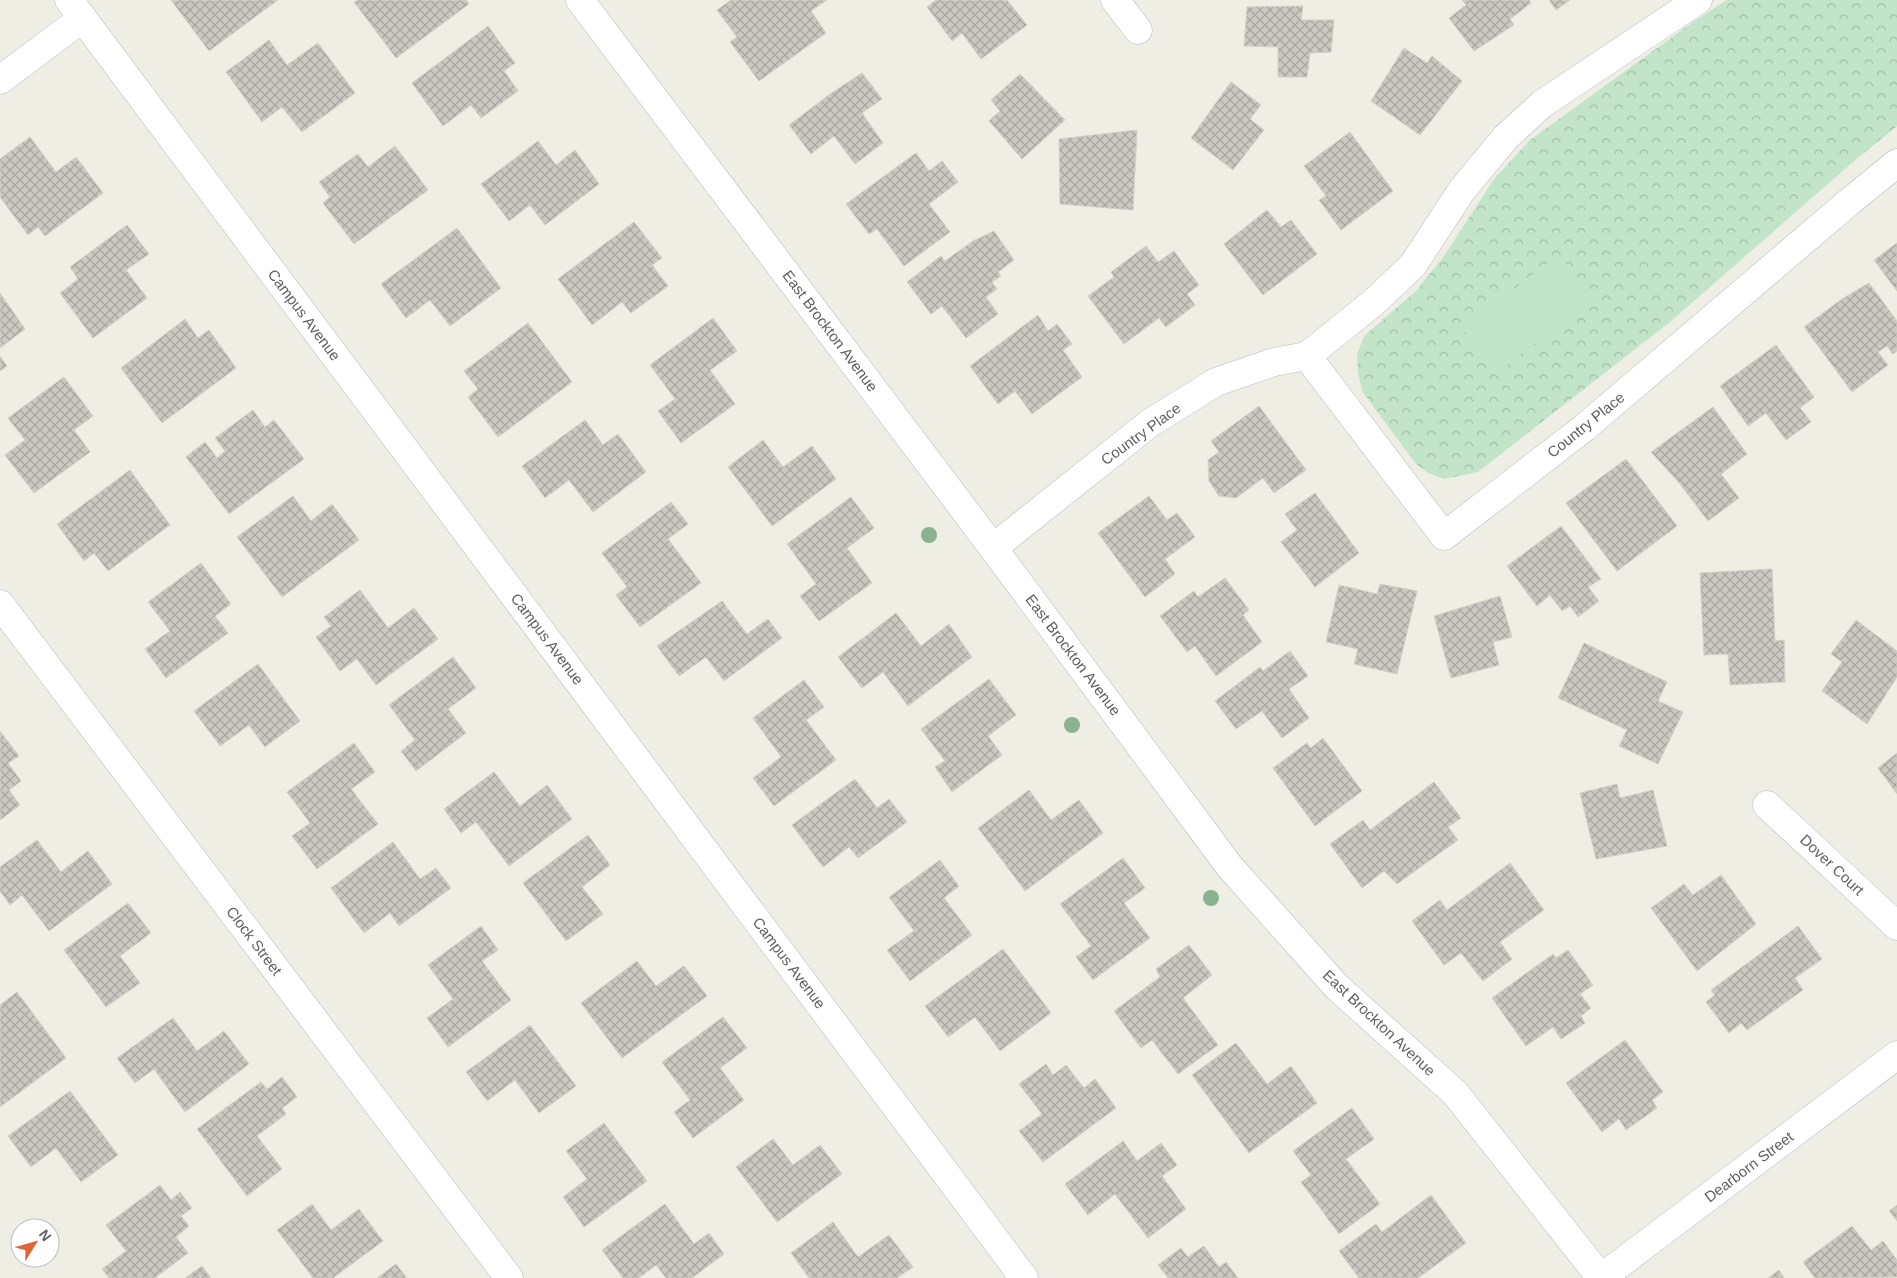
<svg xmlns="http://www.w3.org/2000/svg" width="1897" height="1278" font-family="Helvetica,sans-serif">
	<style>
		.park { fill: url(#park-crowns) }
		.garden { fill: #c2e5c9 }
		.building { fill: url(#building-cross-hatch); stroke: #d3d1c3 }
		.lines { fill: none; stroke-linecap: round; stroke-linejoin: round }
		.street-casing { stroke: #b7b9be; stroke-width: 29 }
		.secondary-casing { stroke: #b6b8be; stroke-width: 29 }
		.street { stroke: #fff; stroke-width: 28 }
		.secondary { stroke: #fff; stroke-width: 28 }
		.tree { fill: #8ab28f }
		.labels { text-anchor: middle; stroke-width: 4.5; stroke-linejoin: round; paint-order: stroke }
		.street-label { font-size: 15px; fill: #5d5f65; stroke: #fff }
	</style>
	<defs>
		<pattern id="park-crowns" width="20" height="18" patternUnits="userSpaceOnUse" patternTransform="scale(1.25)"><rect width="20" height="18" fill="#c2e5c9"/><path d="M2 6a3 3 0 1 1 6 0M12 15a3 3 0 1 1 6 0" fill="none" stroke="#a1bda7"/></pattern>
		<pattern id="building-cross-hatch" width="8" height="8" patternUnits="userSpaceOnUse" patternTransform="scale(1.25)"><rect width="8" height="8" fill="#cac9c1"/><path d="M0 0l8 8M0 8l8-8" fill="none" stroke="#a7a6a0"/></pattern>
	</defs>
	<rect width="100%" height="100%" fill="#eeeee5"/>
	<path class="park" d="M1727,0H1897V126L1853,162L1670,322L1478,472L1444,479L1428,473L1416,464L1362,391L1358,373L1357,355L1364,336L1416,291L1444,256L1494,179L1530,140L1693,22Z"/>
	<path class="garden" d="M1559,255L1593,300L1496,373L1462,328Z"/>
	<path class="building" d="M171,0H278L209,51Z
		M358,0H466L469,4L396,58L354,2Z
		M731,0H827L811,11L826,33L759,81L730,42L737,37L717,10Z
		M936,0H1007L1027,25L981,59L962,33L952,41L927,7Z
		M1462,0H1529L1531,3L1510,19L1514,25L1474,51L1449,18L1466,5Z
		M1549,0H1570L1556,10Z
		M1303,6L1301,20H1334L1331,52L1310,53L1307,77H1278V47L1244,46L1247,7Z
		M488,26L515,63L504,71L518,91L481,118L471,105L443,126L412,83Z
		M269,40L287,65L318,43L355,93L302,132L282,107L262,122L226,72Z
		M1404,48L1427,63L1432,56L1462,81L1420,135L1371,101Z
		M862,73L882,99L862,113L883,143L855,164L834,136L811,154L789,125L833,92Z
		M1020,74L1065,120L1022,159L989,121L1000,111L991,100Z
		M1231,82L1261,105L1250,119L1264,130L1233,170L1191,138Z
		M1137,130L1133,210L1060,204L1059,139Z
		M1350,132L1393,191L1341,230L1319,200L1326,196L1304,166Z
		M30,137L56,172L76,157L103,193L45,236L38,227L28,235L0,197V159Z
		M538,141L556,165L575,150L599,184L545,225L530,205L509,221L481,184Z
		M395,146L428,190L354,244L323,203L330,197L319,182L358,154L368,167Z
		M916,153L929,171L942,161L958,182L929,204L950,232L904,266L877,229L869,234L846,204Z
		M1267,210L1281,227L1291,220L1317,254L1263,295L1224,244Z
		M634,222L662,258L652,265L668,286L631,313L622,302L592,325L558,279Z
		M127,225L149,254L126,270L147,298L93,338L60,293L78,279L70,267Z
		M457,228L501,288L450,326L430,300L406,318L381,284Z
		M994,231L1014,260L998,272L1001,276L992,282L997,289L986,297L998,314L966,338L942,306L931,314L907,282L941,256L945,261L973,241Z
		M1897,243V291L1874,260Z
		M1146,246L1158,262L1174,251L1199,285L1187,294L1195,305L1166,327L1159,318L1124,344L1088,296L1114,277L1111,272Z
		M1869,283L1897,321V351L1893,354L1887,346L1878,352L1888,365L1852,392L1804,327L1842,299Z
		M0,293L25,329L0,348Z
		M1038,315L1048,331L1057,324L1072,344L1063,350L1082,377L1032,414L1015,391L998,404L970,366Z
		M713,318L737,351L710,370L735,404L681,443L658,411L675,399L650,365Z
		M185,319L198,338L209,330L236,368L162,423L121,368Z
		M528,323L572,382L498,437L468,397L478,389L464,371Z
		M1776,345L1814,397L1800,408L1811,422L1786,440L1766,413L1748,426L1720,386Z
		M0,356L7,366L0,371Z
		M64,377L93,416L74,430L90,452L34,493L5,455L25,440L8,418Z
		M1259,406L1306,470L1274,493L1263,478L1236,498L1219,496L1209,481L1208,460L1219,452L1211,441Z
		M1713,407L1747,454L1721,474L1739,498L1708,521L1680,484L1651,452Z
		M253,410L265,427L274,420L304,459L229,514L186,457L205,442L217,458L225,451L215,438Z
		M585,420L603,445L618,434L646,472L593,512L569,480L545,498L522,466Z
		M763,440L783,467L812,446L836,479L772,526L728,467Z
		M1626,459L1677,526L1617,571L1566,503Z
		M130,470L170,525L108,571L94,553L84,561L57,524Z
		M1315,493L1359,553L1315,587L1281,542L1297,530L1285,514Z
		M293,496L311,521L332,504L359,540L282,597L237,537Z
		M1149,496L1167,520L1177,513L1195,537L1165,559L1175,574L1145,597L1098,533Z
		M851,497L874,528L847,548L872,583L819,621L800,596L816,584L787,544Z
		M671,502L688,524L668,539L701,583L640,627L616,595L627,587L602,553Z
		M1561,526L1601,579L1588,587L1599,601L1578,617L1570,606L1562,611L1550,595L1537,606L1507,566Z
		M201,563L231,604L215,616L228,633L166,678L145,649L170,631L148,602Z
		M1772,569L1775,641L1784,640L1785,682L1730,685L1728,654L1704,655L1700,573Z
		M1225,578L1249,610L1243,615L1262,642L1216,676L1195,646L1187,652L1160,616L1194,591L1198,597Z
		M1380,584L1417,591L1397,674L1354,664L1358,649L1326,642L1339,585L1377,594Z
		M360,590L388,628L414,608L438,639L376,685L357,659L340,671L316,637L331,626L324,617Z
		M1500,596L1512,637L1493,642L1499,665L1451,678L1434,616Z
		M722,601L747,634L768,619L782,638L724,681L706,657L679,676L657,646Z
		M896,613L921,646L949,624L972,657L908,706L883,672L862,688L838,657Z
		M1856,620L1897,651V677L1867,724L1822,691L1842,662L1831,654Z
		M1584,643L1667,682L1658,701L1683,712L1658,764L1619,746L1627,730L1558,698Z
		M1290,651L1308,676L1289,689L1309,718L1282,738L1262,711L1236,729L1215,701L1260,667L1263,671Z
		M453,657L476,688L448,709L466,733L416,771L401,751L415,740L389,705Z
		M258,664L300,721L265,747L249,725L220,746L194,711Z
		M989,679L1016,715L988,736L1002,755L952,792L935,767L945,761L921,729Z
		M804,680L824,707L806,720L836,760L774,806L753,778L781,757L753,718Z
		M0,731L19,756L8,763L21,781L9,790L20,805L0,820Z
		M1323,738L1362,791L1315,826L1273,768L1307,743L1311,748Z
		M354,743L375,772L351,789L378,824L317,869L292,836L310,823L287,792Z
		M1897,753V794L1878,768Z
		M494,772L520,806L547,785L572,819L509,866L476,822L461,833L444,809Z
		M855,779L877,808L889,799L907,822L858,858L849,847L823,867L792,825Z
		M1434,782L1461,818L1448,827L1458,840L1397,884L1384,871L1362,888L1330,844L1363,820L1370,830Z
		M1617,784L1620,798L1653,790L1667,846L1596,859L1580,793Z
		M1029,790L1051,820L1079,800L1103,833L1025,891L978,828Z
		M588,835L610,865L582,887L603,914L566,941L523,883Z
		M37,840L61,872L88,851L112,884L49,931L22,895L10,905L0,891V867Z
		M393,842L420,879L436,868L451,888L399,926L390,913L364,933L331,888Z
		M1123,858L1145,888L1124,903L1150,938L1093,980L1076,957L1091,946L1060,904Z
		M940,860L959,886L944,898L972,935L910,981L887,950L914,931L889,897Z
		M1510,863L1544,910L1500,942L1512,959L1483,981L1461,953L1444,965L1412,921L1440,900L1447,910Z
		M1721,875L1756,924L1697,971L1651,908L1684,884L1693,895Z
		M128,903L151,933L120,956L140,983L106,1007L64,950Z
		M481,926L498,950L482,961L511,1000L448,1047L427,1018L453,999L428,965Z
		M1798,926L1822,959L1795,978L1803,990L1747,1030L1741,1023L1729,1033L1706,1002L1715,995L1711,990Z
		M1189,945L1212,975L1183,998L1218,1045L1178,1074L1152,1040L1141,1048L1114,1011L1160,977L1156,969Z
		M1003,949L1051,1013L1000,1051L975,1017L948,1037L925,1006Z
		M1568,950L1593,985L1580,994L1591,1008L1581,1016L1585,1023L1561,1039L1553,1027L1526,1046L1492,998L1553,954L1556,958Z
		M637,961L656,986L684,966L707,996L622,1058L581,1003Z
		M17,992L66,1058L0,1107V1005Z
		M723,1017L747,1048L720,1068L744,1100L693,1138L674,1112L690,1100L662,1062Z
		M173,1018L197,1051L224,1031L249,1064L185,1112L154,1069L135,1083L117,1058Z
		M530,1025L576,1086L539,1113L515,1080L487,1101L466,1072Z
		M1625,1040L1663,1092L1652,1100L1657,1108L1626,1130L1619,1119L1602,1132L1566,1083Z
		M1236,1043L1267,1084L1291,1066L1317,1103L1249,1153L1192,1075Z
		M1046,1064L1053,1075L1066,1065L1084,1088L1095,1079L1116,1108L1043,1162L1019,1131L1042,1114L1019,1084Z
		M282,1077L297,1097L282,1108L286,1114L257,1136L282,1169L247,1196L197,1129L261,1082L267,1089Z
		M70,1091L118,1155L81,1182L56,1148L31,1167L8,1136Z
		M1352,1108L1374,1139L1346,1159L1380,1204L1339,1234L1301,1182L1311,1175L1293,1151Z
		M604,1123L647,1181L584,1227L563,1197L587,1179L566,1151Z
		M773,1139L793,1165L820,1145L842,1174L777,1222L736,1167Z
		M1123,1141L1137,1161L1161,1143L1177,1165L1162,1176L1186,1209L1148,1238L1115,1194L1088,1215L1065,1184Z
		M160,1185L171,1200L180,1192L192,1208L181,1216L189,1226L176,1237L188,1253L155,1278H109L102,1269L126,1251L106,1225Z
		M1431,1195L1466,1243L1418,1278H1359L1339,1251L1376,1224L1382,1232Z
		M312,1204L331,1230L359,1209L383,1241L333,1278H313L277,1230Z
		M665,1204L694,1244L709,1233L724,1254L692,1278H666L656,1265L639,1278H623L602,1250Z
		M1897,1205V1221L1889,1211Z
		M833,1222L858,1257L889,1235L913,1267L897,1278H809L791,1253Z
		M1852,1226L1871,1250L1883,1241L1897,1260V1277L1815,1278L1803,1262Z
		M1204,1246L1219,1267L1226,1262L1238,1278H1168L1158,1265L1181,1248L1188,1257Z
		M396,1264L407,1278H377Z
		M202,1266L211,1278H185Z
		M1779,1270L1784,1278H1768Z"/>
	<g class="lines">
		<g class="street-casing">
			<path id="street" d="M69,0L1024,1278
				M580,0L993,548L1230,867L1337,987L1455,1093L1601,1278
				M1115,0L1138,30
				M1698,0L1542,104L1506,137L1462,190L1413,265L1374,302L1307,356L1444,536L1584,428L1849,202L1897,163
				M0,80L83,18
				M993,548L1150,423L1216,382L1274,362L1307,356
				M0,604L509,1278
				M1767,805L1897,926"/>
		</g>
		<g class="secondary-casing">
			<path id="secondary" d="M1601,1278L1897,1055"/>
		</g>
		<use href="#street" class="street"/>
		<use href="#secondary" class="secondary"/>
	</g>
	<g class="tree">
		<circle cx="929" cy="535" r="8"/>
		<circle cx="1072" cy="725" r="8"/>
		<circle cx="1211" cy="898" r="8"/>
	</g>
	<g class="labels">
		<g class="street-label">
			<text transform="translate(304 315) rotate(53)" y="5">Campus Avenue</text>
			<text transform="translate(830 331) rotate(53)" y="5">East Brockton Avenue</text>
			<text transform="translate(1586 425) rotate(-39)" y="5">Country Place</text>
			<text transform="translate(1141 434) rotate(-36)" y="5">Country Place</text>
			<text transform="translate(547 639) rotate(53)" y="5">Campus Avenue</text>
			<text transform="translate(1073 655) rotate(53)" y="5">East Brockton Avenue</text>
			<text transform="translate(1832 865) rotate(43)" y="5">Dover Court</text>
			<text transform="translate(254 941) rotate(53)" y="5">Clock Street</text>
			<text transform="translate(789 963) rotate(53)" y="5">Campus Avenue</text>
			<text transform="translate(1379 1023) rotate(43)" y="5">East Brockton Avenue</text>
			<text transform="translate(1749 1167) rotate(-37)" y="5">Dearborn Street</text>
		</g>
	</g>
	<g transform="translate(35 1243) rotate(53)"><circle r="24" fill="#ffffff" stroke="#bebfc1"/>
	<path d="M0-4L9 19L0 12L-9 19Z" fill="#e26537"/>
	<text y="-8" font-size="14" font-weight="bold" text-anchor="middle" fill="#5d5f65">N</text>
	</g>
</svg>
